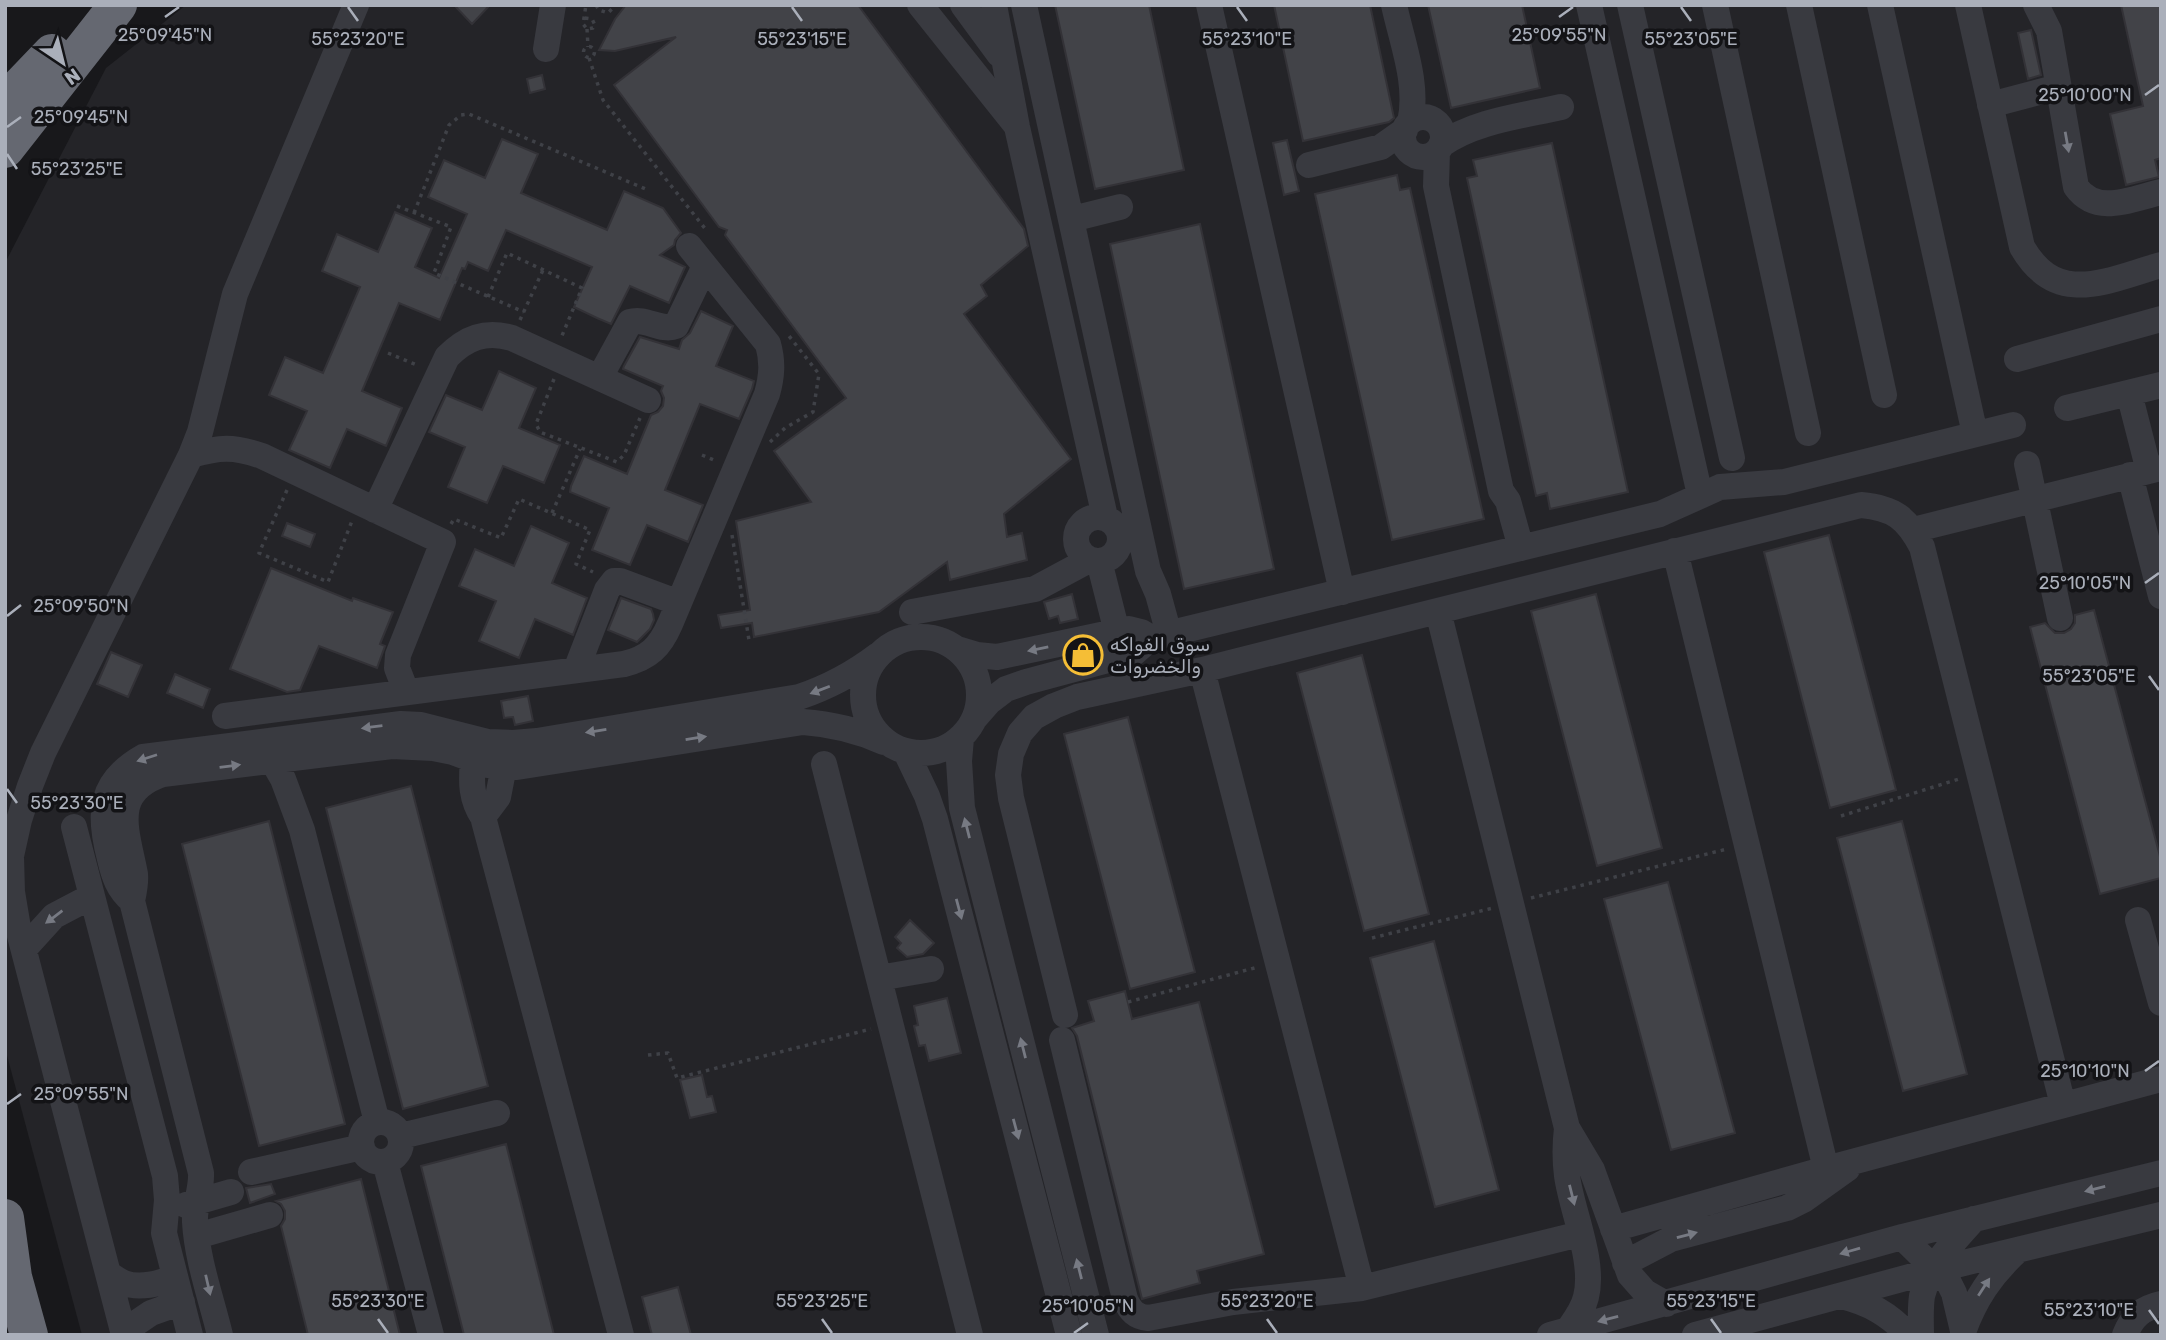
<svg xmlns="http://www.w3.org/2000/svg" width="2166" height="1340" font-family="Rubik,Cairo,sans-serif">
	<style>
		.built { fill: #242428 }
		.building { fill: #424348; stroke: #333237; stroke-width: 2 }
		.lines { fill: none; stroke-linecap: round; stroke-linejoin: round }
		.path { stroke: #3f4147; stroke-width: 3.5; stroke-dasharray: 3.5 5; stroke-linecap: butt }
		.minor { stroke: #393a40; stroke-width: 26 }
		.highway { stroke: #656871; stroke-width: 38 }
		.oneway { fill: #777a83 }
		.ticks { fill: none; stroke: #aaafba; stroke-width: 2.5 }
		.labels { text-anchor: middle; stroke-width: 7; stroke-linejoin: round; paint-order: stroke }
		.poi-label { font-size: 19px; fill: #aaafba; stroke: #131316; text-anchor: start }
		.ticks-label { font-size: 18px; text-anchor: middle; fill: #aaafba; stroke: #131316; stroke-width: 7; stroke-linejoin: round; paint-order: stroke }
	</style>
	<rect width="100%" height="100%" fill="#18181b"/>
	<path class="built" d="M186,5H2161V1335H82L5,1048V263L106,68Z"/>
	<path class="building" d="M454,5H490L472,24Z
		M626,5H858L1024,229L1028,246L981,285L987,296L964,314L1071,459L1004,514L1007,537L1022,533L1027,560L950,580L947,562L879,612L754,637L752,623L721,628L718,615L750,610L736,521L811,502L774,451L846,398L725,235L727,230L719,227L614,85L676,37L615,51L599,50L615,19Z
		M1055,5H1149L1184,170L1095,189Z
		M1274,5H1370L1394,118L1389,122L1303,141Z
		M1428,5H1522L1540,88L1451,108Z
		M2121,5H2161V158L2155,160L2159,177L2126,185L2110,114L2143,106Z
		M2031,30L2041,75L2028,79L2018,33Z
		M542,75L545,89L530,93L527,79Z
		M502,139L538,154L521,193L607,230L624,191L663,208L681,233L675,240L674,245L660,255L685,267L669,303L630,286L611,324L597,318L574,307L592,267L506,230L488,271L468,262L465,269L462,268L440,320L399,303L362,391L402,408L386,446L347,429L330,468L289,450L307,411L269,395L285,357L323,373L360,287L322,271L337,234L378,252L395,212L432,228L415,267L439,278L467,214L428,197L444,160L485,178Z
		M1287,140L1299,191L1284,195L1273,143Z
		M1552,143L1628,492L1550,509L1547,493L1536,496L1467,178L1477,176L1473,160Z
		M1397,175L1400,190L1410,188L1484,519L1392,540L1315,194Z
		M1200,224L1274,569L1184,589L1110,244Z
		M701,311L733,326L716,366L754,381L752,389L739,419L700,404L665,490L703,505L688,542L647,525L630,565L592,550L609,508L570,492L571,486L584,456L627,474L651,415L658,412L663,406L664,398L661,391L663,386L623,369L624,366L640,337L679,349L682,340L690,333Z
		M499,371L536,388L519,428L560,445L544,483L503,466L487,503L448,487L465,447L429,432L446,395L482,410Z
		M287,523L315,534L310,547L282,536Z
		M531,526L569,543L552,583L587,598L573,635L535,619L519,658L479,641L496,601L459,586L475,549L514,566Z
		M1829,535L1896,790L1830,808L1764,552Z
		M271,568L352,601L353,598L393,612L380,644L385,646L377,668L319,646L300,690L287,692L230,669Z
		M1072,594L1078,619L1060,623L1058,616L1049,619L1044,602Z
		M1596,594L1662,848L1597,866L1531,611Z
		M621,598L651,609L653,614L654,620L650,629L637,642L608,630Z
		M2094,610L2161,860V878L2100,894L2030,627L2045,623L2055,633H2064L2071,629L2075,623V615Z
		M111,652L142,665L128,697L97,684Z
		M1362,655L1429,914L1364,931L1297,673Z
		M175,674L210,689L203,708L167,693Z
		M528,696L533,721L515,725L513,717L504,718L501,701Z
		M1128,717L1195,972L1130,989L1064,734Z
		M411,786L488,1086L403,1109L326,808Z
		M269,821L345,1124L259,1146L182,844Z
		M1902,821L1967,1074L1903,1091L1837,838Z
		M1668,882L1735,1133L1671,1150L1604,899Z
		M910,920L934,943L923,954L907,957L897,948L901,943L895,937Z
		M1434,941L1499,1190L1435,1207L1370,958Z
		M1125,991L1132,1019L1199,1002L1264,1254L1197,1271L1200,1283L1142,1299L1077,1036L1072,1028L1094,1021L1088,1001Z
		M947,998L961,1053L929,1061L925,1045L919,1046L914,1026L918,1025L914,1006Z
		M702,1075L707,1097L712,1096L716,1112L690,1118L680,1080Z
		M506,1144L554,1335H464L421,1166Z
		M361,1179L400,1335H308L281,1226L285,1219V1211L281,1204L276,1201Z
		M271,1184L275,1194L250,1203L246,1188Z
		M678,1287L691,1335H652L642,1297Z"/>
	<g class="lines">
		<path class="path" d="M596,5L599,10L608,13L616,5
			M585,18L592,19L595,25L593,28L587,29L583,24L586,5
			M587,29L588,47
			M583.5 52a5.5 5.5 0 1 1 11 0a5.5 5.5 0 1 1-11 0Z
			M589,58L603,100L707,231
			M397,206L451,227L434,273L524,312
			M414,213L449,125L461,115L469,114L648,190
			M488,297L507,253L582,288L561,338
			M520,320L543,270
			M388,353L419,366
			M554,379L536,424L540,432L617,462L624,455L640,418
			M770,442L785,428L813,412L819,374L789,336
			M702,455L716,461
			M287,490L259,553L328,582L352,521
			M552,513L580,449
			M451,524L454,519L501,538L519,499L590,530L576,564L593,572
			M732,535L749,640
			M1841,816L1959,779
			M1531,898L1727,849
			M1372,938L1493,908
			M1128,1002L1258,967
			M648,1055L668,1053L677,1078L871,1029"/>
		<path class="minor" d="M920,5L1015,124
			M963,5L999,54
			M994,5L1017,127L1105,517
			M1024,5L1148,571L1158,594L1169,634
			M1209,5L1342,592
			M1394,5C1402,42 1419,85 1410,122
			M1589,5L1700,495
			M1630,5L1732,458
			M1715,5L1808,433
			M1799,5L1884,395
			M1880,5L1975,434
			M1968,5L2022,247C2057,308 2107,280 2161,265
			M2036,5L2049,31L2076,187C2097,216 2131,199 2161,192
			M546,49L553,5
			M1990,105L2058,87
			M1403 137a20 20 0 1 1 40 0a20 20 0 1 1-40 0Z
			M1441,145C1474,121 1522,116 1561,107
			M1437,151L1436,186L1501,491L1508,501L1521,548
			M1309,165L1381,147L1405,130
			M1072,219L1120,207
			M2017,359L2161,319
			M600,377L630,322C646,317 661,332 676,326L705,266
			M2129,393L2149,471
			M2067,408L2161,385
			M191,455C220,447 233,446 262,456L443,542L398,655L397,668L406,691
			M2027,464L2060,618
			M2130,475L2161,596
			M375,510L447,357C466,338 485,330 512,338L648,400
			M1076 539a22 22 0 1 1 44 0a22 22 0 1 1-44 0Z
			M1913,530L2161,468
			M1675,551L1826,1169
			M1099,561L1117,632
			M1438,611L1567,1128C1565,1144 1565,1160 1567,1176C1572,1212 1595,1261 1586,1297C1583,1310 1575,1320 1568,1330
			M912,612L1035,589L1089,560
			M863 695a58 58 0 1 1 116 0a58 58 0 1 1-116 0Z
			M957,649L977,655L997,657L1129,629L1141,632L1151,638
			M576,670L607,590L614,581H620L679,603
			M1202,670L1362,1288
			M225,716L624,664C649,658 660,647 670,624L767,394C772,376 773,362 768,344L689,246
			M975,718L989,702L1006,689L1026,682L1134,653L1151,638L1660,514L1720,487L1784,482L2013,425
			M961,738L959,761L962,808L1096,1335
			M906,752L927,796L935,819L1069,1335
			M272,760L283,779L302,830L377,1122
			M473,761C471,782 471,799 483,817L621,1335
			M824,764L970,1335
			M483,817L498,797L504,766
			M74,827L165,1176L167,1200L164,1233L190,1335
			M132,901C118,889 114,876 110,859C98,813 99,782 143,757L401,724L421,725L488,742L513,743L537,741L799,697C829,687 853,674 878,655
			M2138,920L2161,1003
			M24,949L54,916L92,896
			M879,978L931,969
			M1065,1015L1011,798L1008,775L1011,754L1020,733L1034,717L1054,706L1077,697L1202,670L1861,505C1894,508 1907,518 1922,547L2063,1105
			M1062,1040L1125,1299C1130,1311 1136,1317 1148,1318L1233,1302L1362,1288L1580,1234
			M361 1142a20 20 0 1 1 40 0a20 20 0 1 1-40 0Z
			M1567,1128L1592,1170L1630,1275L1645,1292L1666,1304
			M401,1136L497,1113
			M385,1162L431,1335
			M251,1172L362,1147
			M186,1205L231,1192
			M1613,1229L1826,1169L2161,1079
			M197,1236L270,1215
			M1902,1237L1949,1283L1954,1293L1964,1335
			M1625,1263L1671,1239L1787,1208L1805,1199L1847,1169
			M109,1274C113,1277 119,1281 124,1283C137,1288 162,1285 174,1276
			M1841,1296C1869,1303 1889,1314 1908,1335
			M123,1332L151,1313L182,1302
			M1963,1332C1975,1299 1991,1275 2017,1251
			M124,1335L18,928L12,892L11,856L19,820L30,786L43,753L191,455L200,432L235,294L356,5
			M220,1335C211,1298 197,1259 195,1222C194,1205 202,1190 201,1173L132,901C134,892 136,883 135,874C127,831 109,792 163,774L392,746L433,748L453,752L488,765L517,767L803,722C832,724 857,730 884,742
			M1550,1335L1902,1237L2161,1173
			M1695,1335L1935,1270L2161,1215
			M1921,1335C1921,1322 1920,1309 1922,1296C1929,1267 1955,1240 1974,1219
			M2125,1335C2132,1317 2142,1308 2161,1304"/>
		<path class="highway" d="M5,102L52,53
			M5,149L118,5
			M5,1218L13,1277
			M5,1260L13,1277L29,1335"/>
	</g>
	<defs><path id="oneway-solid" d="M-6-.8H1V-3.2L6.5 0L1 3.2V.8H-6Z" transform="scale(1.75)"/></defs>
	<g class="oneway">
		<use href="#oneway-solid" transform="translate(2067 142) rotate(80)"/>
		<use href="#oneway-solid" transform="translate(1038 649) rotate(168)"/>
		<use href="#oneway-solid" transform="translate(820 690) rotate(159)"/>
		<use href="#oneway-solid" transform="translate(372 727) rotate(173)"/>
		<use href="#oneway-solid" transform="translate(596 731) rotate(171)"/>
		<use href="#oneway-solid" transform="translate(696 738) rotate(-9)"/>
		<use href="#oneway-solid" transform="translate(147 758) rotate(162)"/>
		<use href="#oneway-solid" transform="translate(230 766) rotate(-7)"/>
		<use href="#oneway-solid" transform="translate(967 828) rotate(-104)"/>
		<use href="#oneway-solid" transform="translate(959 909) rotate(75)"/>
		<use href="#oneway-solid" transform="translate(54 917) rotate(143)"/>
		<use href="#oneway-solid" transform="translate(1023 1048) rotate(-104)"/>
		<use href="#oneway-solid" transform="translate(1016 1129) rotate(75)"/>
		<use href="#oneway-solid" transform="translate(2095 1189) rotate(166)"/>
		<use href="#oneway-solid" transform="translate(1572 1195) rotate(76)"/>
		<use href="#oneway-solid" transform="translate(1687 1235) rotate(-15)"/>
		<use href="#oneway-solid" transform="translate(1850 1251) rotate(164)"/>
		<use href="#oneway-solid" transform="translate(1079 1269) rotate(-104)"/>
		<use href="#oneway-solid" transform="translate(208 1285) rotate(77)"/>
		<use href="#oneway-solid" transform="translate(1984 1287) rotate(-57)"/>
		<use href="#oneway-solid" transform="translate(1608 1319) rotate(165)"/>
	</g>
	<path class="ticks" d="M348,7L358,21M792,7L802,21M1237,7L1247,21M1681,7L1691,21M165,17L179,7M1559,17L1573,7M2145,95L2159,85M7,127L21,117M7,154L17,169M2145,583L2159,573M7,616L21,605M2149,676L2159,690M7,789L17,803M2145,1071L2159,1061M7,1104L21,1094M2149,1310L2159,1324M378,1319L388,1333M822,1319L832,1333M1267,1319L1277,1333M1711,1319L1721,1333M1074,1333L1088,1323"/>
	<defs>
		<g id="shop-ring" transform="scale(2.0125)"><circle r="9.5" fill="#131316" stroke="#f5be36" stroke-width="1.5"/><path d="M-5-2.5h2.3a2.7 3.5 0 0 1 5.4 0H5L5.5 6h-11ZM-1.5-2.5h3a1.5 2.3 0 0 0-3 0Z" fill="#f5be36"/></g>
	</defs>
	<g fill-rule="evenodd">
		<use href="#shop-ring" x="1083" y="655"/>
	</g>
	<g class="labels">
		<g class="poi-label">
			<text x="1110" y="651">سوق الفواكه<tspan x="1110" dy="22">والخضروات</tspan></text>
		</g>
	</g>
	<g class="ticks-label">
		<text x="165" y="41">25°09'45"N</text>
		<text x="1559" y="41">25°09'55"N</text>
		<text x="358" y="45">55°23'20"E</text>
		<text x="802" y="45">55°23'15"E</text>
		<text x="1247" y="45">55°23'10"E</text>
		<text x="1691" y="45">55°23'05"E</text>
		<text x="2085" y="101">25°10'00"N</text>
		<text x="81" y="123">25°09'45"N</text>
		<text x="77" y="175">55°23'25"E</text>
		<text x="2085" y="589">25°10'05"N</text>
		<text x="81" y="612">25°09'50"N</text>
		<text x="2089" y="682">55°23'05"E</text>
		<text x="77" y="809">55°23'30"E</text>
		<text x="2085" y="1077">25°10'10"N</text>
		<text x="81" y="1100">25°09'55"N</text>
		<text x="378" y="1307">55°23'30"E</text>
		<text x="822" y="1307">55°23'25"E</text>
		<text x="1267" y="1307">55°23'20"E</text>
		<text x="1711" y="1307">55°23'15"E</text>
		<text x="1088" y="1312">25°10'05"N</text>
		<text x="2089" y="1316">55°23'10"E</text>
	</g>
	<rect width="2166" height="1340" fill="none" stroke="#aaafba" stroke-width="14"/>
	<g transform="translate(63 63) rotate(145)" stroke="#131316" stroke-width="5" paint-order="stroke">
	<path d="M0-5L12 26L0 18L-12 26Z" fill="#aaafba"/>
	<text y="-10" font-size="19" font-weight="bold" text-anchor="middle" fill="#aaafba">N</text>
	</g>
</svg>
